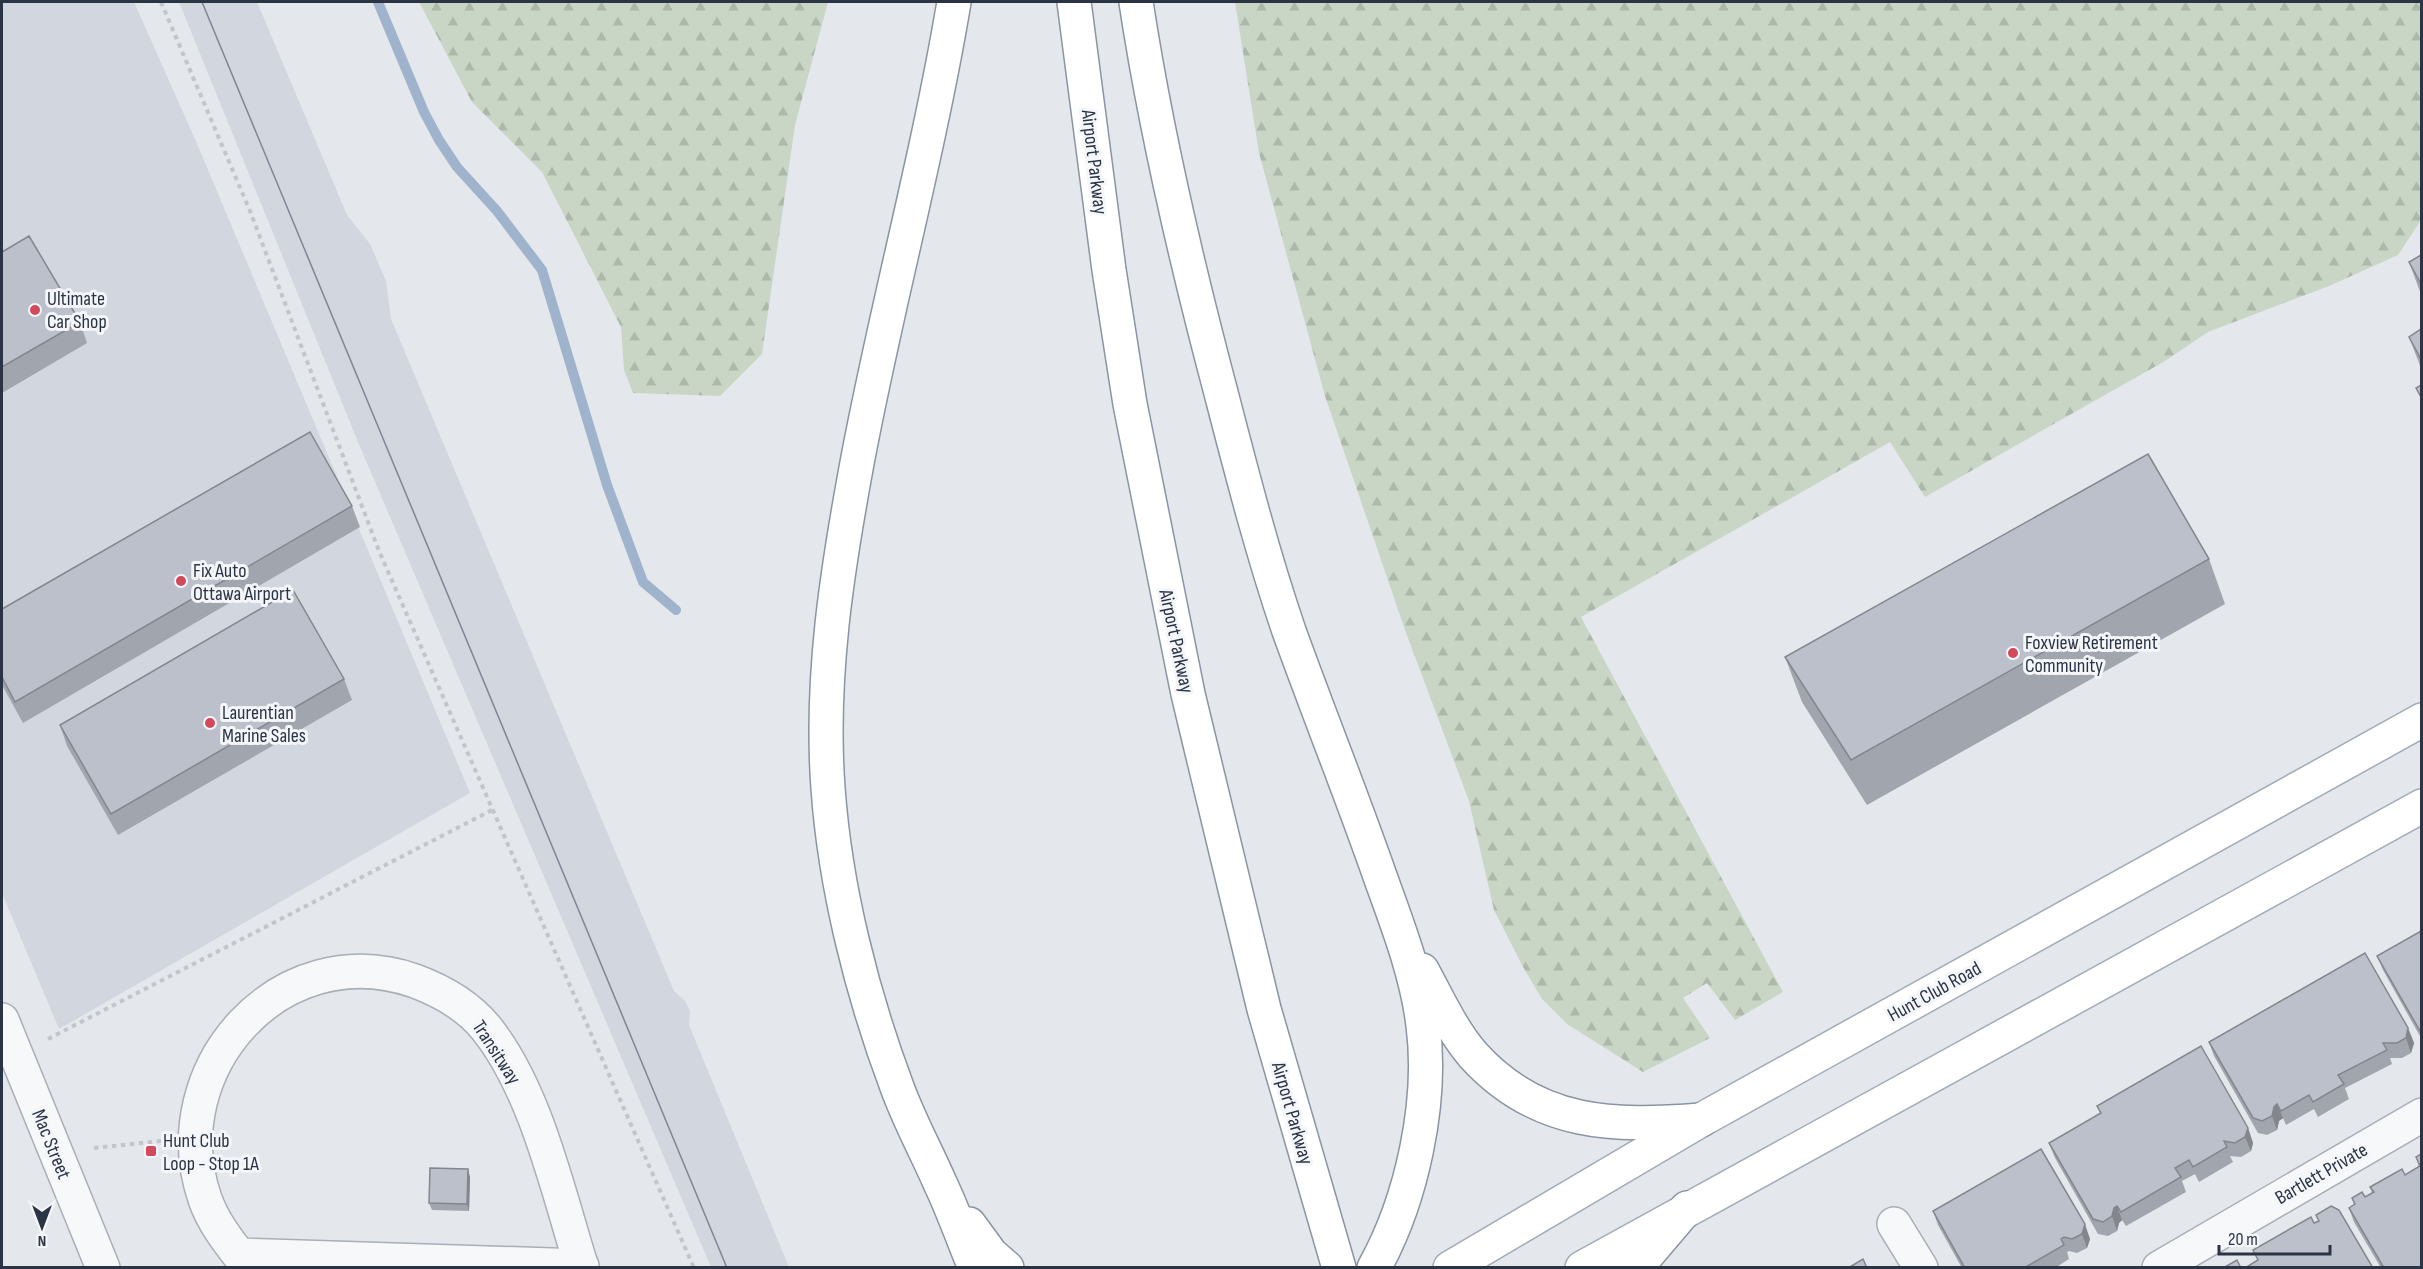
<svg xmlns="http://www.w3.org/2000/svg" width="2423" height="1269" font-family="'Sofia Sans Condensed',sans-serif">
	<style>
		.built { fill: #d2d6de }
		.forest { fill: url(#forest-firs) }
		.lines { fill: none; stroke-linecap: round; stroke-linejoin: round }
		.stream { stroke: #9fb4cc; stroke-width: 10 }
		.minor-casing { stroke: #a9aeb7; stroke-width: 36 }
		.major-casing { stroke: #a3abb8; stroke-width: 36 }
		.highway-casing { stroke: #8b94a3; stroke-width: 36 }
		.path { stroke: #c2c5cb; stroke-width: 4; stroke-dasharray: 4.5 4.5; stroke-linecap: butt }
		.minor { stroke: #f7f8fa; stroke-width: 33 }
		.major { stroke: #fff; stroke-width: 33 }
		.highway { stroke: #fff; stroke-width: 33 }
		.tram { stroke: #7d8696; stroke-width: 1.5 }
		.wall { fill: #a1a5ae }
		.shaded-wall { fill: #83868d }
		.building { fill: #bbc0ca; stroke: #83868d; stroke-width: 1.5 }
		.poi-dot { fill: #d1495b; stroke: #f4f6f9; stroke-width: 2 }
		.labels { text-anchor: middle; stroke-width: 6; stroke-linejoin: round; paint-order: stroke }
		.street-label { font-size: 20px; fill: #2b3445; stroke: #f4f6f9 }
		.poi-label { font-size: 20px; fill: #2b3445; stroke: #f4f6f9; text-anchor: start }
	</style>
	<defs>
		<pattern id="forest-firs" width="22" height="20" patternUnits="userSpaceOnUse" patternTransform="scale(1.5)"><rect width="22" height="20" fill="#c9d6c5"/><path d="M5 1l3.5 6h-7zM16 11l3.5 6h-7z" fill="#adb8ab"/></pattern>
	</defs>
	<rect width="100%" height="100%" fill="#e4e7ec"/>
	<path class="built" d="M2,2H134L198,146L470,793L59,1029L2,893Z
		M179,2H257L347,215L370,244L386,281L391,319L674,991L685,1001L690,1011L689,1025L789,1267H711L358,442Z"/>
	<path class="forest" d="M419,2H828L795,125L762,354L720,396L633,393L624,370L621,327L542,172L472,102Z
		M1235,2H2421V220L2398,255L2329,286L2208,332L2165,361L1925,497L1890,442L1581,617L1783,992L1735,1020L1707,983L1683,998L1710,1038L1643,1072L1567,1024L1542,999L1522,965L1494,910L1469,801L1405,630L1325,396L1259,153Z"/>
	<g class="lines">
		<path class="stream" d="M378,2L424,112L439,140L457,167L497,211L542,270L607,485L643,582L676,610"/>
		<g class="minor-casing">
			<path id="minor" d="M2,1020L103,1268
				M1894,1224L1921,1268
				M239,1255L582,1266
				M249,1268C232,1246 214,1225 205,1199C160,1069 281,934 415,981C442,991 468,1006 486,1028C536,1090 558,1192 582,1268
				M2159,1268L2422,1115"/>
		</g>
		<g class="major-casing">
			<path id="major" d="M1450,1268L1701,1120L2422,720
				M1582,1268L2422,806"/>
		</g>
		<g class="highway-casing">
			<path id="highway" d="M954,2C928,157 886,308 857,463C837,571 820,678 828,788C835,887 862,994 897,1087C909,1120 926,1151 940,1183C953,1210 963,1239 975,1268
				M1074,2L1109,270L1130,404L1188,694L1264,1009L1339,1268
				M1136,2C1156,133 1186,261 1220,389C1241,470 1262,552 1289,631C1319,714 1352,796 1381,879C1398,926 1417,975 1423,1025C1433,1102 1412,1200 1374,1268
				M1422,970C1438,999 1452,1031 1474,1056C1538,1126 1614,1127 1701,1120
				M969,1224L991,1254L1007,1268
				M1636,1268L1687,1208"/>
		</g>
		<path class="path" d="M161,2L250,211L379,551L694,1268
			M48,1039L492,810
			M94,1148L161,1141"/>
		<use href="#minor" class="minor"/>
		<use href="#major" class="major"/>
		<use href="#highway" class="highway"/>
		<path class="tram" d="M202,2L727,1268"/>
	</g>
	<path class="wall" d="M2,252L80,322L87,343L2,393Z
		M2421,255V294L2419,289L2409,262Z
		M2421,329V369L2419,363L2409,337Z
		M352,506L360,527L23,723L2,685V609Z
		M2209,559L2225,604L1867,805L1802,702L1785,657Z
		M344,679L352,700L118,835L67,746L60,725Z
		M2421,931V1038L2383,970L2377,956Z
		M2408,1028L2414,1043L2411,1053L2402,1058H2390L2392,1064L2345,1088L2349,1099L2318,1117L2314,1109L2286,1125L2283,1118L2279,1121L2277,1130L2267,1135L2258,1133L2214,1056L2209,1042Z
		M2097,1106L2248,1128L2253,1143L2251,1151L2241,1157L2230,1156L2233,1162L2199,1182L2195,1174L2182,1181L2186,1192L2126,1226L2122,1220L2119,1223L2117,1231L2108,1236L2098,1234L2055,1158L2049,1143L2100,1113Z
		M2041,1149L2090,1239L2087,1248L2077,1253L2069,1251L2067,1252L2069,1259L2055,1268H1962L1938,1225L1933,1211Z
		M2421,1154V1268H2381L2354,1222L2349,1208L2354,1205L2352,1198L2365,1197L2372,1193L2370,1187L2405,1175L2419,1167L2416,1157Z
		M470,1177L469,1211L432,1210L429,1203Z"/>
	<path class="shaded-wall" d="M2408,1028L2414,1043L2411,1053L2406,1038Z
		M2277,1104L2283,1118L2279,1121L2277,1130L2272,1116L2274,1107Z
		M2248,1128L2253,1143L2251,1151L2245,1137Z
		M468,1169L470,1177L469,1211L467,1204Z
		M2117,1206L2122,1220L2119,1223L2117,1231L2112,1216L2114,1208Z
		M2085,1224L2090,1239L2087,1248L2082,1234Z"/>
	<path class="building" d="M29,236L80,322L2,367V252Z
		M2421,255V284L2409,262Z
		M2421,329V359L2409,337Z
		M2421,385V397L2416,388Z
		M310,432L352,506L15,702L2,677V609Z
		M2148,454L2209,559L1851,760L1785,657Z
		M293,590L344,679L111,814L60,725Z
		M2421,931V1031H2420L2377,956Z
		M2365,953L2408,1028L2406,1038L2397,1043H2383L2387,1050L2338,1075L2344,1084L2313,1102L2309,1095L2281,1111L2277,1104L2274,1107L2272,1116L2262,1121L2253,1118L2209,1042Z
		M2201,1046L2248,1128L2245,1137L2235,1143L2224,1141L2227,1147L2193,1167L2189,1160L2175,1168L2181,1177L2121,1212L2117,1206L2114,1208L2112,1216L2103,1222L2093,1219L2049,1143L2101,1113L2097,1106Z
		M2041,1149L2085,1224L2082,1234L2072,1239L2064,1237L2061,1239L2064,1245L2024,1268H1965L1933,1211Z
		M2421,1154V1268H2384L2349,1208L2355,1204L2352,1198L2362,1192L2365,1197L2374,1192L2370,1187L2402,1169L2405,1175L2420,1166L2416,1157Z
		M430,1168L468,1169L467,1204L429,1203Z
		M2331,1206L2339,1210L2373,1268H2245L2258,1260L2253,1250L2311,1217L2314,1223L2319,1221L2316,1215Z
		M1863,1259L1867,1268H1848Z
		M2237,1260L2241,1268H2223Z"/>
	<g class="poi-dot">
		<circle cx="35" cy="310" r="6"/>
		<circle cx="181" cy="581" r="6"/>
		<circle cx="2013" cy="653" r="6"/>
		<circle cx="210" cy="723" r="6"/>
		<rect x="145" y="1145" width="12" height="12" rx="3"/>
	</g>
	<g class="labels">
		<g class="street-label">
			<text transform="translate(1095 162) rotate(83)" y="7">Airport Parkway</text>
			<text transform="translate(1177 641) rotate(78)" y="7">Airport Parkway</text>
			<text transform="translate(1934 991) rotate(-29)" y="7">Hunt Club Road</text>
			<text transform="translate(497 1052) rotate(57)" y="7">Transitway</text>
			<text transform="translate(1293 1113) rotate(74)" y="7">Airport Parkway</text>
			<text transform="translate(52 1144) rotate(68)" y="7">Mac Street</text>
			<text transform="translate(2321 1173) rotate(-30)" y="7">Bartlett Private</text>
		</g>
		<g class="poi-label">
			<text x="47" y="305">Ultimate<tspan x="47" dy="23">Car Shop</tspan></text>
			<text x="193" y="577">Fix Auto<tspan x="193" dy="23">Ottawa Airport</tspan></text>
			<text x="2025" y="649">Foxview Retirement<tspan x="2025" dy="23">Community</tspan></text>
			<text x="222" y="719">Laurentian<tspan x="222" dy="23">Marine Sales</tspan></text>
			<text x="163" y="1147">Hunt Club<tspan x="163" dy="23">Loop - Stop 1A</tspan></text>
		</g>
	</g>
	<rect width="2423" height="1269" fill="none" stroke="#2b3445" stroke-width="6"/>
	<g transform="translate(42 1227) rotate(180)" stroke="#f4f6f9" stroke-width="4.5" paint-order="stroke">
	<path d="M0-4.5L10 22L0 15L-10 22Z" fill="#2b3445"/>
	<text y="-9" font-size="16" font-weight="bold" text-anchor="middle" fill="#2b3445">N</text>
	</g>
	<path d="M2219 1245v9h111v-9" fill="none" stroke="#2b3445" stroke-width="3"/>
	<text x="2228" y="1245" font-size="18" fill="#2b3445" stroke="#f4f6f9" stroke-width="4.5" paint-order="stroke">20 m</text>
</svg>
